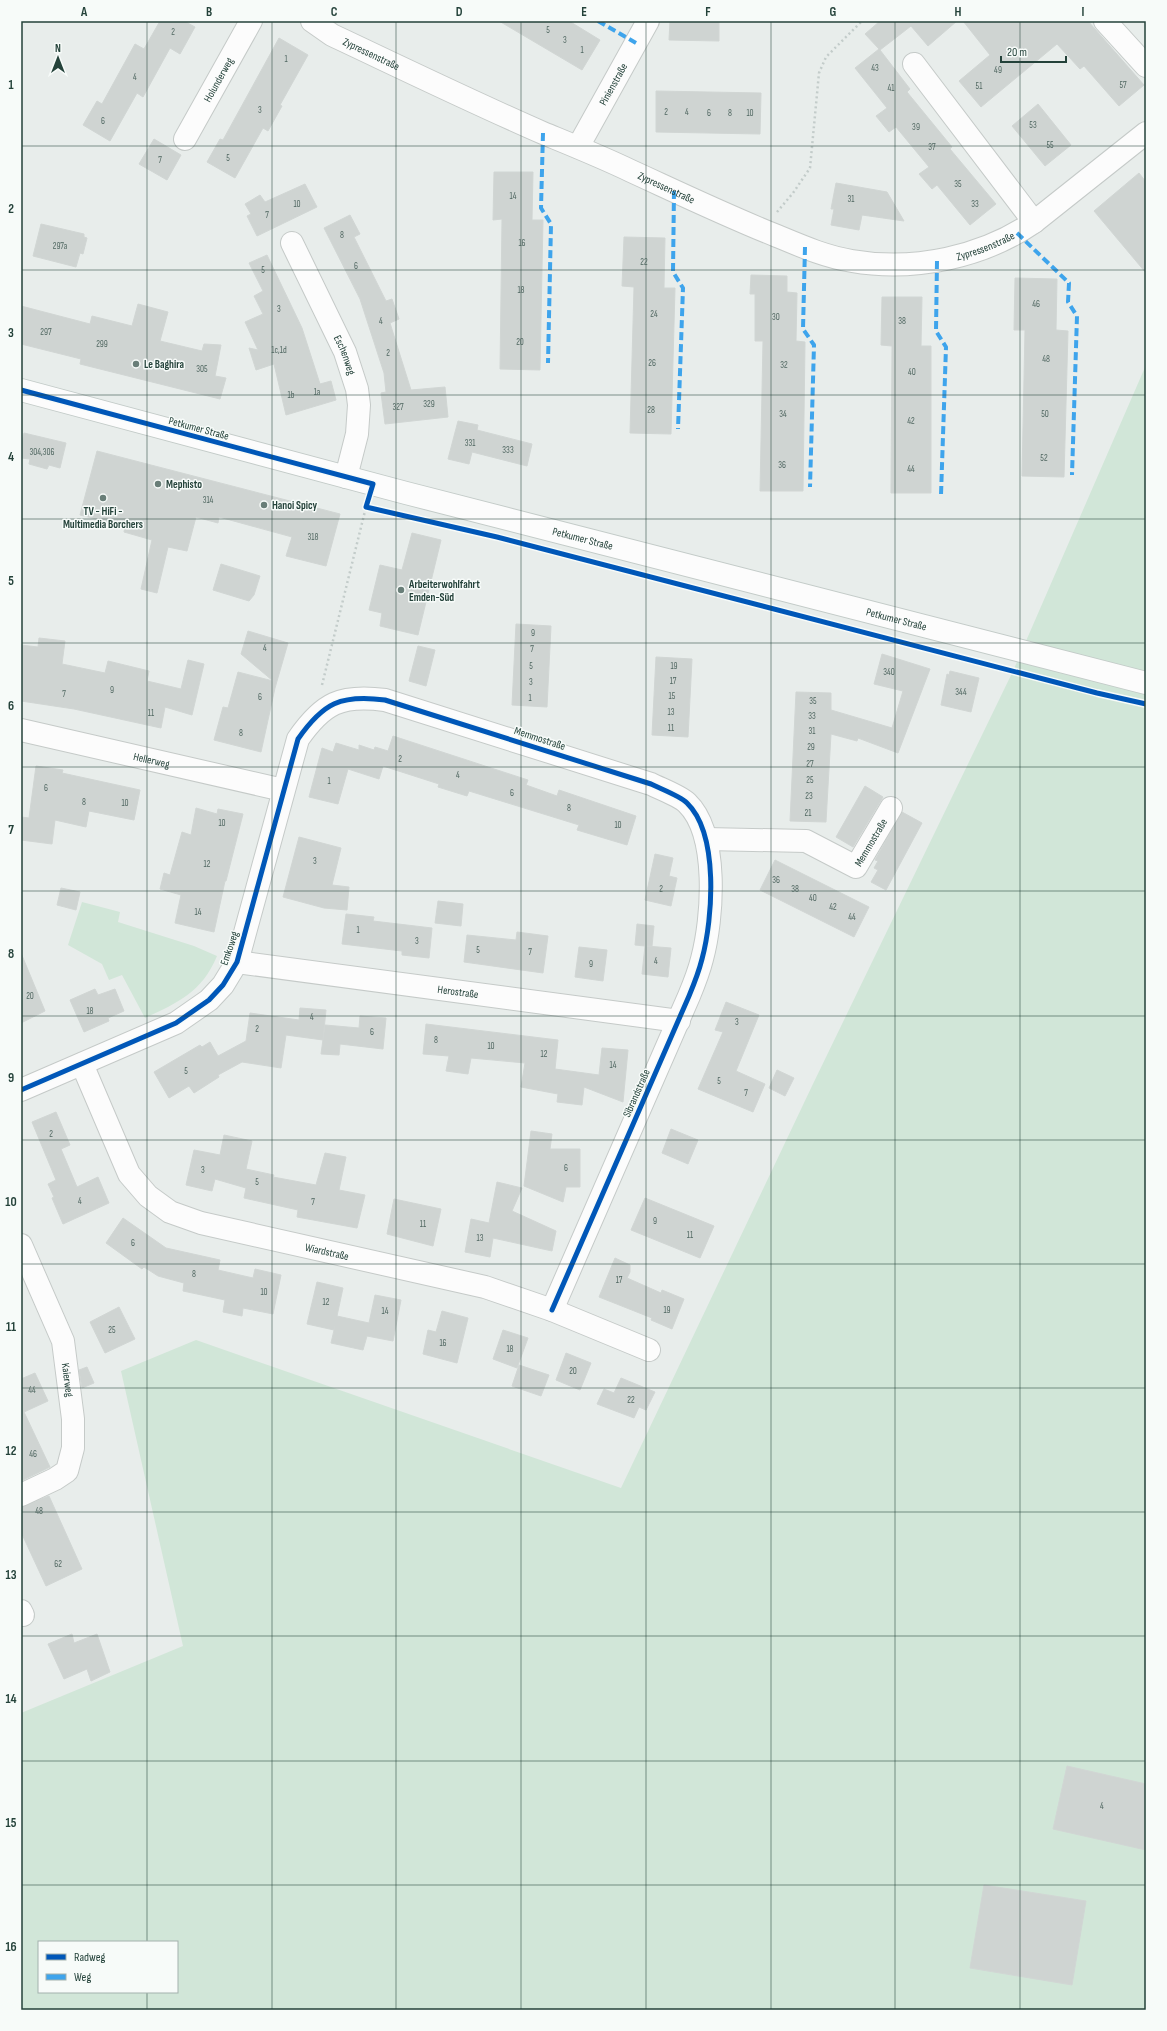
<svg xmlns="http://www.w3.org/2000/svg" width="1167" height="2031" font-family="'Sofia Sans Condensed',sans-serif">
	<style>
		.green { fill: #d1e6d8; fill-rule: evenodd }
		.building { fill: #cfd4d2; stroke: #d1d6d4 }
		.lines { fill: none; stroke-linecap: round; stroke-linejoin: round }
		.street-casing { stroke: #c5cac8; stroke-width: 24 }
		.secondary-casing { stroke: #c3cbc8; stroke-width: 24 }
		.path { stroke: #c3ccca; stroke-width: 2.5; stroke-dasharray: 2 3; stroke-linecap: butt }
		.street { stroke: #fcfcfc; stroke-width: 22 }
		.secondary { stroke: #fcfcfc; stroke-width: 22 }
		.quiet { stroke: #3ea4ec; stroke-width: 4; stroke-dasharray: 8 4; stroke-linecap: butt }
		.cycleway-casing { stroke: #f7fbf9; stroke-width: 8 }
		.cycleway { stroke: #0057b8; stroke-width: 5 }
		.grid { fill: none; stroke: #24423a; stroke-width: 1; stroke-opacity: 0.55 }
		.poi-dot { fill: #697e78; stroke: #f7fbf9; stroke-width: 1.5 }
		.labels { text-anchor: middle; stroke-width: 3; stroke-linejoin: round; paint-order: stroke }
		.number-label { font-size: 9px; fill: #506761 }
		.street-label { font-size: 11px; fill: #24423a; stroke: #f7fbf9 }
		.poi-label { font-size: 11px; font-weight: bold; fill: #24423a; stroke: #f7fbf9; text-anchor: start }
		.neatline { fill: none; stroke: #24423a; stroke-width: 1.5 }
		.grid-label { font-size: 13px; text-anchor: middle; font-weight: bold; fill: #24423a }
	</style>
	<rect width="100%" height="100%" fill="#e8edeb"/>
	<path class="green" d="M1146,365V2010H21V1713L183,1646L121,1371L196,1340L621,1488L812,1086L1013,671ZM39,1942H177V1992H39Z
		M82,902L120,912L118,922L194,946L217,956C202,992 179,1002 145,1018L122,975L109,980L102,964L68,945Z"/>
	<path class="building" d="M160,21H184L195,27L180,54L170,48L143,97L137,93L110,141L83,125L97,101L102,104L135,44L144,49Z
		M499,21H569L600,40L582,70Z
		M670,21L719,22V41L669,40Z
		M880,21H957L928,46L911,26L880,50L910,89L907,92L952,147L950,149L996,204L970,225L937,185L932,189L919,174L929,167L896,127L889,132L876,116L887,108L855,68L879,49L865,34Z
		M963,21H1088L1144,85L1119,106L1084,66L1080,69L1057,44L981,107L959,81L990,55Z
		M279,38L308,55L280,105L282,106L268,131L263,128L235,178L207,162L220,139L223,140Z
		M656,91L761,93L760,134L656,132Z
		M1038,104L1071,145L1045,166L1012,126Z
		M154,139L181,155L167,180L139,164Z
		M494,172H533L532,220H543L540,370L500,369L502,219L493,220Z
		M1139,173L1146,182V273L1094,211Z
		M836,183L887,192L904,221L862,215L859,230L831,225L834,209H831Z
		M305,184L317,207L257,236L247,216L251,214L245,204L260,195L265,202Z
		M350,215L360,234L354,237L386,301L392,299L399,319L390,323L411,390L445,387L448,417L385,424L381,393L386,392L384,373L360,299L324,228Z
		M41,224L84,234V237L87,238L83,254L80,253L76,267L33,256Z
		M624,237L665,238L664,288H675L671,434L630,433L634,287L622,286Z
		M267,255L302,328L320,384L331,381L336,400L286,415L274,364L256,370L249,348L258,350L245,322L263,314L254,296L263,291L249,263Z
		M751,275L787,276V292L797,293L796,341L805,342L803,491H760L763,341H755V294H750Z
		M1015,278L1057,279L1056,330L1068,331L1064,477L1022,476L1025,330H1014Z
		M882,297H922L921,346H931V493H891L892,346L881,345Z
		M138,304L168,312L160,341L202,351L204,344L221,345L215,376L226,378L220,399L80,364L81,359L21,344V306L90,324L92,316L132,326Z
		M458,421L478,425L477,430L532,444L527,466L472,452L469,464L448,459Z
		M24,433L66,443L60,468L49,465L47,469L29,464L30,459L21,458V446Z
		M97,451L340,514L326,566L286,556L292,537L219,517L218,523L196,517L187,551L168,547L157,593L141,589L152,540L124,532L125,526L80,515Z
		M412,533L441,540L418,635L380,626L382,613L369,610L380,565L402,570Z
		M221,564L260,576L254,595L249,601L213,590Z
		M516,624L551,626L547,707L512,705Z
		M248,631L288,643L275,688L261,752L214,740L223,707L228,708L238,672L273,681L241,654Z
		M39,638L65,641L62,664L105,673L108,661L149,671L147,681L181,689L188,660L204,664L192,715L165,707L161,728L74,709L21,701V645L38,647Z
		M418,646L435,650L426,686L409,681Z
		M882,654L930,669L898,753L858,738L857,741L831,734L826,822L790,821L796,692L831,693V710L892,728L903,691L874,684Z
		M656,657L692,659L688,737L652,735Z
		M950,671L979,678L971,712L941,705L947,674L949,675Z
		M393,736L528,780L526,785L557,796L559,790L636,816L627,845L577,830L579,825L469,791L467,796L438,787L439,784L383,766L379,779L348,769L338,804L309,797L322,748L333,752L336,743L359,750V745L374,750L375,747L388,751Z
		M36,766L63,770L62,773L140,790L134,820L89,811L86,827L55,820L52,844L21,840V817L29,818Z
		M865,786L883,797L853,847L836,837Z
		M196,808L217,814L218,809L243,814L226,881H225L214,932L175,923L181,895L160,889L164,873L170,875L182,832L191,835Z
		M902,812L922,823L886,890L871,882L878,870L874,868L878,861L875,860Z
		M299,837L341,848L332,885L349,887L347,910L324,908L283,897Z
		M655,854L673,858L669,876L677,878L671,906L645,900Z
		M775,860L869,907L854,937L760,890Z
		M61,888L80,892L76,910L57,905Z
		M438,901L463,904L461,926L435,923Z
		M346,914L374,917L373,921L432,928L429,958L402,955V951L342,944Z
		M637,924L654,926L652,946H646L671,948L668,977L642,974L645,946L635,945Z
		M517,932L548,936L543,973L464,962L467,935L516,940Z
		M579,947L607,950L603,981L575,977Z
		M21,953L45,1011L21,1023Z
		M95,989L98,995L115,989L124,1011L108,1018L109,1021L84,1032L70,1000Z
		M726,1002L759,1015L736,1071L765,1084L753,1112L698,1089L723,1032L715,1030Z
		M300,1008L326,1010L323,1040L286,1035L281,1068L242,1062L218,1075L219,1077L194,1093L189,1086L169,1098L154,1072L200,1045L202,1047L210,1042L218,1056L246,1041L250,1013L299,1020Z
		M360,1016L386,1018L383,1049L340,1044L339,1055L321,1054L325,1025L359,1028Z
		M426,1024L558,1040L555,1069L599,1075L602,1048L628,1050L623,1102L584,1087L582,1105L557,1102L558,1094L521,1087L525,1063L471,1058L468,1074L446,1071L449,1056L423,1054Z
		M777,1070L794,1078L785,1096L769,1088Z
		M56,1112L70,1145L61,1149L77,1187L98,1177L109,1203L63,1224L52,1198L54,1197L48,1184L56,1180L32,1122Z
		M671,1129L698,1140L688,1164L662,1153Z
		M531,1131L552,1134L550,1149H580V1187H566L563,1202L524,1186Z
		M224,1135L252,1141L246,1169L274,1175L273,1177L316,1185L325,1153L346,1157L339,1190L365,1195L357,1228L297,1217L298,1210L244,1198L246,1188L215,1179L212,1191L186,1185L194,1150L220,1155Z
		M497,1182L522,1188L512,1211L556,1231L552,1251L493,1238L490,1257L465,1252L471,1219L489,1223Z
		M645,1198L714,1226L700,1258L631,1230Z
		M394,1199L441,1209L433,1246L387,1234Z
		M123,1218L166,1248L220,1260L218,1270L253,1278L255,1269L281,1275L273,1314L243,1308L242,1316L223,1312L225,1300L183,1291L184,1283L158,1276L144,1267L142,1269L106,1243Z
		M615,1258L630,1265V1272L627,1278L661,1293L662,1290L684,1299L672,1329L651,1320L652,1318L599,1297Z
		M317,1282L343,1288L337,1316L369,1323L375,1295L401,1300L393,1341L367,1336L363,1350L331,1343L335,1326L334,1330L307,1324Z
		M119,1307L135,1339L105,1353L90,1322Z
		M442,1311L468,1318L457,1363L423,1354L428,1330L436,1332Z
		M503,1330L528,1338L517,1368L493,1359Z
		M566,1353L591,1363L580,1390L556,1380Z
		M519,1365L549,1375L541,1396L512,1386Z
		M87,1367L94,1383L82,1388L79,1370Z
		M35,1373L48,1401L24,1412L50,1467L21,1481V1379Z
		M621,1378L655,1392L646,1410L639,1407L634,1418L597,1404L604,1389L614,1393Z
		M49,1496L82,1569L46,1586L21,1532V1507Z
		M72,1634L74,1643L97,1634L110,1672L91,1681L87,1669L64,1679L48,1644Z
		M1067,1766L1146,1784V1850L1053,1829Z
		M984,1885L1086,1901L1072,1985L970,1968Z"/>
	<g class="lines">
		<g class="street-casing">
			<g id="street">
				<path id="s1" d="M312,21L332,35C402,68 472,102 543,133C572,145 602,157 631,171C679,193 727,216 777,236C801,246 826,257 852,261C914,272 983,257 1034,222L1146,133"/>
				<path d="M1105,21L1146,66"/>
				<path d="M914,64L1034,222"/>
				<path id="s2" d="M185,139L251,21"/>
				<path id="s3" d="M578,147L648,21"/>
				<path id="s4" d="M292,243L345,352L357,389L359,405L357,434L346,477"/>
				<path id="s5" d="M21,730L283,790"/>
				<path id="s6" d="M706,839L806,841L856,867L891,808"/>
				<path id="s7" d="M237,962L679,1021"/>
				<path id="s8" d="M82,1064L129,1174L148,1196L170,1212L201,1223L485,1287L552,1310L649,1350"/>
				<path d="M21,1090L176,1023L209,1000L223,985L237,962L298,739C323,703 341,694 385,700L651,784C661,789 680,796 687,803C719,834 713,918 702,959C699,971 694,984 689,996L552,1310"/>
				<path id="s9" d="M21,1245L63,1341L73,1419V1448L67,1471L55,1479L21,1495"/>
				<path d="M21,1611L23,1615"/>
			</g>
		</g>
		<g class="secondary-casing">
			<g id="secondary">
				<path id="s10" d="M21,390L406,493L1146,683"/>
			</g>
		</g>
		<path class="path" d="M777,212L793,193L810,168L819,73L826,57L862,21
			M322,685L366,507"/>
		<use href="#street" class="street"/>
		<use href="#secondary" class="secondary"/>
		<path class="quiet" d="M598,21L636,43
			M543,133L541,208L551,224L548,363
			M674,191L673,272L683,288L678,429
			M1017,233L1069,283L1068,302L1077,316L1072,475
			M805,247L803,329L814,345L810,487
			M937,261L936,331L946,347L941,495"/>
		<g class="cycleway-casing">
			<path id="cycleway" d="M21,390L373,484L366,507L497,537L1097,693L1146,704
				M21,1090L176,1023L209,1000L223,985L237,962L298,739C323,703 341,694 385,700L651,784C661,789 680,796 687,803C719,834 713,918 702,959C699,971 694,984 689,996L552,1310"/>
		</g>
		<use href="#cycleway" class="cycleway"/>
	</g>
	<path class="grid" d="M147,21V1942M272,21V2010M396,21V2010M521,21V2010M646,21V2010M771,21V2010M895,21V2010M1020,21V2010M21,146H1146M21,270H1146M21,395H1146M21,519H1146M21,643H1146M21,767H1146M21,891H1146M21,1016H1146M21,1140H1146M21,1264H1146M21,1388H1146M21,1512H1146M21,1636H1146M21,1761H1146M21,1885H1146M147,1992V2010"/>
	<g class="poi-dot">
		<circle cx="136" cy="364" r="4"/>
		<circle cx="158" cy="484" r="4"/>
		<circle cx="103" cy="498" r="4"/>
		<circle cx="264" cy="505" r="4"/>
		<circle cx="401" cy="590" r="4"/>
	</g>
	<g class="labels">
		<g class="number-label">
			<text x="548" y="33">5</text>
			<text x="173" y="35">2</text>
			<text x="565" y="43">3</text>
			<text x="582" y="53">1</text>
			<text x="286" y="62">1</text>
			<text x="875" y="71">43</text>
			<text x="998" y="73">49</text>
			<text x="135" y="80">4</text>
			<text x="1123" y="88">57</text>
			<text x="979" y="89">51</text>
			<text x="891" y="91">41</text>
			<text x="260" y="113">3</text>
			<text x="666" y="115">2</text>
			<text x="687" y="115">4</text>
			<text x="709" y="116">6</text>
			<text x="730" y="116">8</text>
			<text x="750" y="116">10</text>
			<text x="103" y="124">6</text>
			<text x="1033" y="128">53</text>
			<text x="916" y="130">39</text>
			<text x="1050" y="148">55</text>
			<text x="932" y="150">37</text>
			<text x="228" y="161">5</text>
			<text x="160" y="163">7</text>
			<text x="958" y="187">35</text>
			<text x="513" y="199">14</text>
			<text x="851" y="202">31</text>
			<text x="297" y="207">10</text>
			<text x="975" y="207">33</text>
			<text x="267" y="218">7</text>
			<text x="342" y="238">8</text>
			<text x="522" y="246">16</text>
			<text x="60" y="249">297a</text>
			<text x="644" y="265">22</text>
			<text x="356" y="269">6</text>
			<text x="263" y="273">5</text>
			<text x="521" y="293">18</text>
			<text x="1036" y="307">46</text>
			<text x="279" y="312">3</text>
			<text x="654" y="317">24</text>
			<text x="776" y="320">30</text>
			<text x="381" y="324">4</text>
			<text x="902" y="324">38</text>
			<text x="46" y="335">297</text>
			<text x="520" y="345">20</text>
			<text x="102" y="347">299</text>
			<text x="279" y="353">1c,1d</text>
			<text x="388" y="356">2</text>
			<text x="1046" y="362">48</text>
			<text x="652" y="366">26</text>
			<text x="784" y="368">32</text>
			<text x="202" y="372">305</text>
			<text x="912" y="375">40</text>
			<text x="317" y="395">1a</text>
			<text x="291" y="398">1b</text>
			<text x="429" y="407">329</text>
			<text x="398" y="410">327</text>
			<text x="651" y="413">28</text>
			<text x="783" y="417">34</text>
			<text x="1045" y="417">50</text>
			<text x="911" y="424">42</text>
			<text x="470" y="446">331</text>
			<text x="508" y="453">333</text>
			<text x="42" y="455">304,306</text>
			<text x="1044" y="461">52</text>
			<text x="782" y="468">36</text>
			<text x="911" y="472">44</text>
			<text x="208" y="503">314</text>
			<text x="313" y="540">318</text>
			<text x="533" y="636">9</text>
			<text x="265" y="651">4</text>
			<text x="532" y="652">7</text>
			<text x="531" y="669">5</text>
			<text x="674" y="669">19</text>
			<text x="889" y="675">340</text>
			<text x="673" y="684">17</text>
			<text x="531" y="685">3</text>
			<text x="112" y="693">9</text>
			<text x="961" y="695">344</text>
			<text x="64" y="697">7</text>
			<text x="672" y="699">15</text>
			<text x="260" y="700">6</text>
			<text x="530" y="701">1</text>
			<text x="813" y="704">35</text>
			<text x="671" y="715">13</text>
			<text x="151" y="716">11</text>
			<text x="812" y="719">33</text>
			<text x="671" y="731">11</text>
			<text x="812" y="734">31</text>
			<text x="241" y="736">8</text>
			<text x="811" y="750">29</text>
			<text x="400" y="762">2</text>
			<text x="810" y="767">27</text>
			<text x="458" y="778">4</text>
			<text x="810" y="783">25</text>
			<text x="329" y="784">1</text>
			<text x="46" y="791">6</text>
			<text x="512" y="796">6</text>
			<text x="809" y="799">23</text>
			<text x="84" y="805">8</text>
			<text x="125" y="806">10</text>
			<text x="569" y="811">8</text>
			<text x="808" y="816">21</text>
			<text x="222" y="826">10</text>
			<text x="618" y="828">10</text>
			<text x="315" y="864">3</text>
			<text x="207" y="867">12</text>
			<text x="776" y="883">36</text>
			<text x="661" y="892">2</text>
			<text x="795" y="892">38</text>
			<text x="813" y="901">40</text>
			<text x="833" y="910">42</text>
			<text x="198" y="915">14</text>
			<text x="852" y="920">44</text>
			<text x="358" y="933">1</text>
			<text x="417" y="944">3</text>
			<text x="478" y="953">5</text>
			<text x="530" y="955">7</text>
			<text x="656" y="964">4</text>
			<text x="591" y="967">9</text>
			<text x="30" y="999">20</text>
			<text x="90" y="1014">18</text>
			<text x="312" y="1020">4</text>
			<text x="737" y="1025">3</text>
			<text x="257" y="1032">2</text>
			<text x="372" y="1035">6</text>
			<text x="436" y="1043">8</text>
			<text x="491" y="1049">10</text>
			<text x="544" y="1057">12</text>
			<text x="613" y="1068">14</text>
			<text x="186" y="1074">5</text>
			<text x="719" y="1084">5</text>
			<text x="746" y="1096">7</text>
			<text x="51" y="1137">2</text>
			<text x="566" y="1171">6</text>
			<text x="203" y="1173">3</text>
			<text x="257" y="1185">5</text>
			<text x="80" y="1204">4</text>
			<text x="313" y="1205">7</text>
			<text x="655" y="1224">9</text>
			<text x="423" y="1227">11</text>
			<text x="690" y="1238">11</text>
			<text x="480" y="1241">13</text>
			<text x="133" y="1246">6</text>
			<text x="194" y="1277">8</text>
			<text x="619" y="1283">17</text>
			<text x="264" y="1295">10</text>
			<text x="326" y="1305">12</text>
			<text x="667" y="1313">19</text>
			<text x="385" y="1314">14</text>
			<text x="112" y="1333">25</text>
			<text x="443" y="1346">16</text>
			<text x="510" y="1352">18</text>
			<text x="573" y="1374">20</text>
			<text x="32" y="1393">44</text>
			<text x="631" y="1403">22</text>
			<text x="33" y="1457">46</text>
			<text x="39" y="1514">48</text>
			<text x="58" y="1567">62</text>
			<text x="1102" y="1809">4</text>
		</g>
		<g class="street-label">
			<text dy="4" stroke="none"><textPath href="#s1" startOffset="68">Zypressenstraße</textPath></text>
			<text dy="4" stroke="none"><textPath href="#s2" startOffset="68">Holunderweg</textPath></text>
			<text dy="4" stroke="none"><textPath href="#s3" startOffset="72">Pinienstraße</textPath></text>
			<text dy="4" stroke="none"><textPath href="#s1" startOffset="392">Zypressenstraße</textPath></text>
			<text dy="4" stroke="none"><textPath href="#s1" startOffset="728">Zypressenstraße</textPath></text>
			<text dy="4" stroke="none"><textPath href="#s4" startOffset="124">Eschenweg</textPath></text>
			<text transform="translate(199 428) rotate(15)" y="4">Petkumer Straße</text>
			<text dy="4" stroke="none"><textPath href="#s10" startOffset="581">Petkumer Straße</textPath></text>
			<text dy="4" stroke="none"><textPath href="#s10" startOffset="905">Petkumer Straße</textPath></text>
			<text transform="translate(540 738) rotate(18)" y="4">Memmostraße</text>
			<text dy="4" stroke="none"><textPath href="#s5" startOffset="134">Hellerweg</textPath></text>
			<text dy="4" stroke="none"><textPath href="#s6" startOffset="185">Memmostraße</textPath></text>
			<text transform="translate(229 948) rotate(-71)" y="4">Emkoweg</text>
			<text dy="4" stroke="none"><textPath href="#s7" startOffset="223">Herostraße</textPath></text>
			<text transform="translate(636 1093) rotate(-66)" y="4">Sibrandstraße</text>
			<text dy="4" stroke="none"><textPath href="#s8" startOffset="338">Wiardstraße</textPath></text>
			<text dy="4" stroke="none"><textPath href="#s9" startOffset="144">Kaierweg</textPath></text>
		</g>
		<g class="poi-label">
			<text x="144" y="368">Le Baghira</text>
			<text x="166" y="488">Mephisto</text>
			<text x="272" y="509">Hanoi Spicy</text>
			<text x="103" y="515" text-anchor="middle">TV - HiFi -<tspan x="103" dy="13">Multimedia Borchers</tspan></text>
			<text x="409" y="588">Arbeiterwohlfahrt<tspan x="409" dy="13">Emden-Süd</tspan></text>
		</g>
	</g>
	<rect width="1167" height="2031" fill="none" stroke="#f7fbf9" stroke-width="44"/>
	<rect x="38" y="1941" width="140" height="52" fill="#f7fbf9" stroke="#a3b1ad"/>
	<rect x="46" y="1954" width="20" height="6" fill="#0057b8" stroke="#a3b1ad"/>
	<text x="74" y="1961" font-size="12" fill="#24423a">Radweg</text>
	<rect x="46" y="1974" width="20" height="6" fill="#3ea4ec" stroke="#a3b1ad"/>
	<text x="74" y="1981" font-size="12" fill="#24423a">Weg</text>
	<g transform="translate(58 58)" stroke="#f7fbf9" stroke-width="3" paint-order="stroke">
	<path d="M0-3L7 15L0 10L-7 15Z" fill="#24423a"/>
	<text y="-6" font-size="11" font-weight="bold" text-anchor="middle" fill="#24423a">N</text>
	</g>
	<path d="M1001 56v6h65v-6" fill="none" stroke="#24423a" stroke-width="2"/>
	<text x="1007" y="56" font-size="12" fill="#24423a" stroke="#f7fbf9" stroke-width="3" paint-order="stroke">20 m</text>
	<rect x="22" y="22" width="1123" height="1987" class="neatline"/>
	<g class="grid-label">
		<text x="84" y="16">A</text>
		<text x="209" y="16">B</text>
		<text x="334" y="16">C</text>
		<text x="459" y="16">D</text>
		<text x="584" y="16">E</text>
		<text x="708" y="16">F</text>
		<text x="833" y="16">G</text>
		<text x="958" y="16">H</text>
		<text x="1083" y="16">I</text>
		<text x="11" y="89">1</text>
		<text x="11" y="213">2</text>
		<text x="11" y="337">3</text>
		<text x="11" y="461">4</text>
		<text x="11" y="585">5</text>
		<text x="11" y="710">6</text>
		<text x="11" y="834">7</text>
		<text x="11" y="958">8</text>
		<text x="11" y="1082">9</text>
		<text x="11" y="1206">10</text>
		<text x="11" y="1331">11</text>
		<text x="11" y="1455">12</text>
		<text x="11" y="1579">13</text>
		<text x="11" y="1703">14</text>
		<text x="11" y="1827">15</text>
		<text x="11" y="1951">16</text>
	</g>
</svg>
